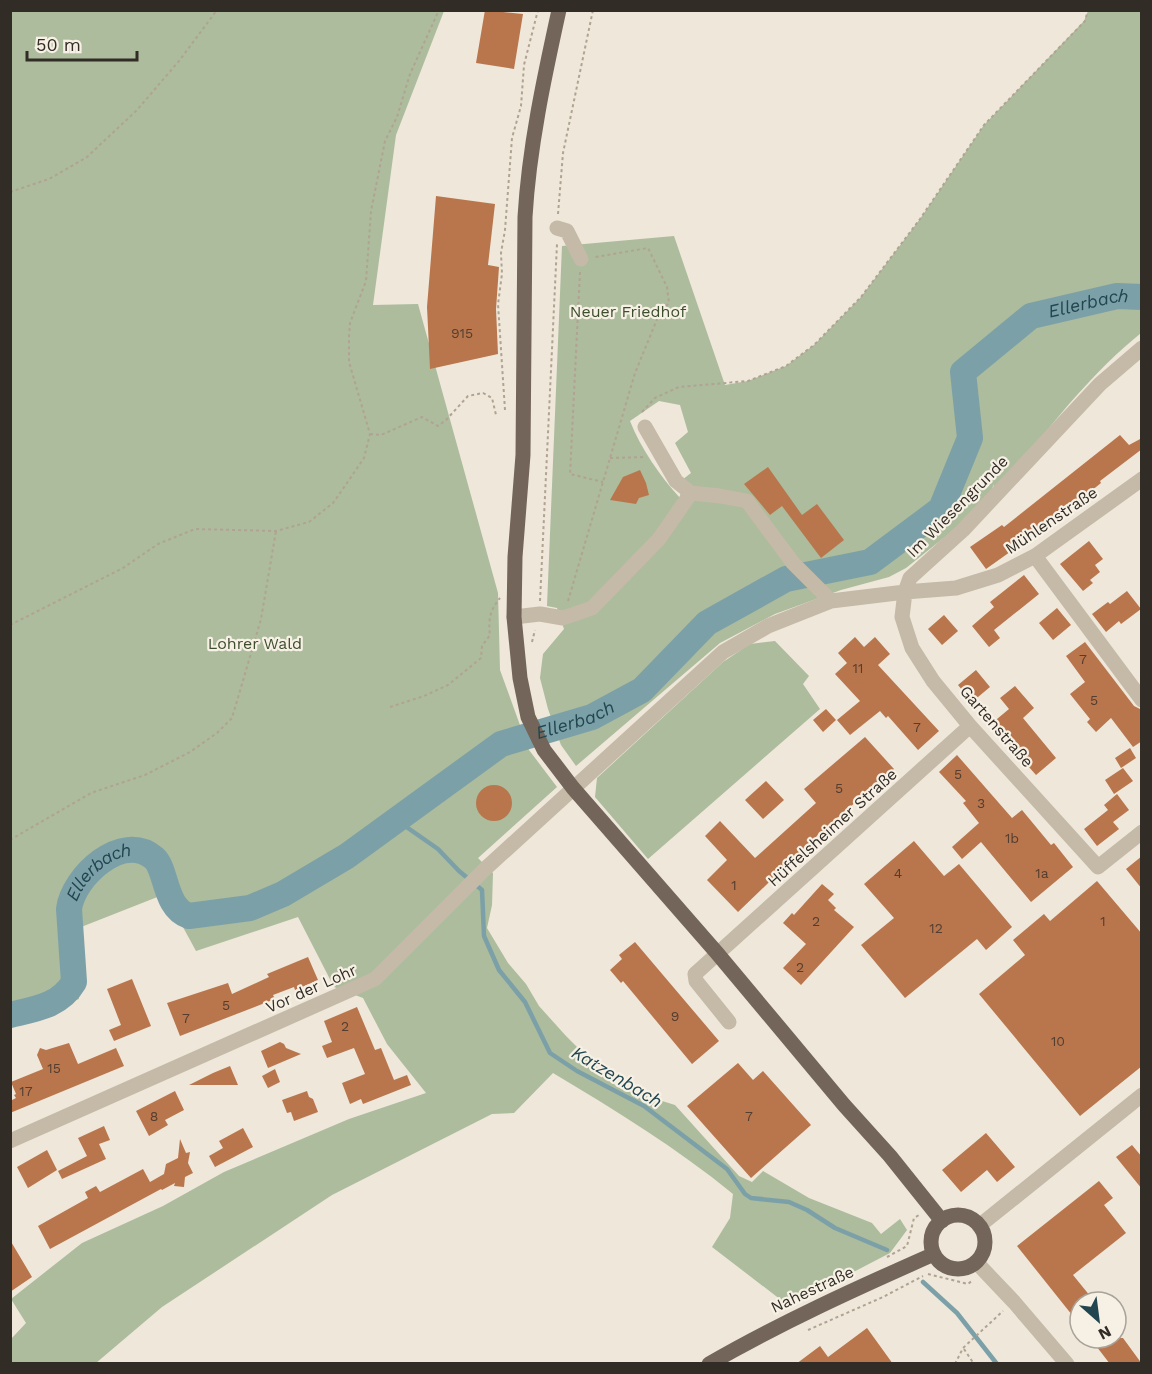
<svg xmlns="http://www.w3.org/2000/svg" width="1152" height="1374" font-family="'Work Sans',sans-serif">
	<style>
		.green { fill: #acbc9c; fill-rule: evenodd }
		.lines { fill: none; stroke-linecap: round; stroke-linejoin: round }
		.stream { stroke: #7ca0a8; stroke-width: 4.5 }
		.river { stroke: #7ca0a8; stroke-width: 26 }
		.building { fill: #b9764d }
		.path { stroke: #b0a392; stroke-width: 2; stroke-dasharray: 3 3; stroke-linecap: butt }
		.minor { stroke: #c5b9a7; stroke-width: 15 }
		.major { stroke: #736559; stroke-width: 15 }
		.labels { text-anchor: middle; stroke-width: 4.5; stroke-linejoin: round; paint-order: stroke }
		.number-label { font-size: 14px; fill: #543e30 }
		.park-label { font-size: 16px; fill: #3d4e2d; stroke: #f7f1e5 }
		.street-label { font-size: 16px; fill: #322c27; stroke: #f7f1e5 }
		.water-label { font-size: 18px; font-style: italic; fill: #21464f; stroke: #f7f1e5 }
	</style>
	<rect width="100%" height="100%" fill="#eee7da"/>
	<path class="green" d="M11,11H444L396,135L373,305L418,304L498,593L500,670L529,750L557,787L478,858L493,873L492,905L487,928L508,963L526,984L539,1006L566,1036L617,1087L675,1105L739,1176L752,1182L763,1171L809,1198L872,1223L881,1234L900,1219L907,1230L890,1253L840,1279L785,1303L712,1247L730,1218L733,1194C677,1148 615,1110 553,1073L514,1113L492,1114L332,1195L162,1307L96,1363H11V1339L26,1323L11,1299L82,1243L163,1206L224,1172L349,1119L426,1093L387,1044L363,998L334,987L298,917L196,951L165,894L71,931L79,999L11,1024Z
		M1088,11H1141V333C1083,380 1038,442 992,500L994,484L985,505L906,568L889,577L841,590L775,614L720,643L576,766L561,745L548,709L540,678L543,654L564,629L557,608L547,606L562,246L674,236L725,385L748,381L786,366L814,345L861,297L920,219L984,125L1084,21ZM659,401L680,405L688,432L675,443L691,473L682,480L680,498C660,476 641,449 630,421Z
		M775,641L809,676L803,684L820,709L648,859L595,797L597,778L723,662L750,644Z"/>
	<g class="lines">
		<path class="stream" d="M395,819L438,849L459,871L482,890L484,936L499,970L525,1002L550,1053L577,1071L644,1106L727,1169L745,1194L751,1198L789,1202L807,1210L835,1228L887,1250
			M923,1282L957,1313L997,1364"/>
		<path class="river" id="s1" d="M10,1015C35,1009 60,1006 74,982L69,909C73,877 122,831 154,858C167,869 164,908 189,916L250,908L283,894L347,856L501,744L592,717L642,690L707,623L786,579L870,562L941,509L970,438L963,372L1031,316L1117,296L1142,297"/>
	</g>
	<path class="building" d="M485,10L523,14L514,69L476,63Z
		M436,196L495,204L488,265L499,267L496,309L498,354L430,369L427,307Z
		M1120,435L1129,445L1142,438V449L1100,481L1101,483L1055,520L986,569L970,547L1002,525L1004,527Z
		M768,467L802,515L817,504L844,540L821,558L782,506L770,515L744,484Z
		M640,470L646,483L649,495L639,498L636,504L610,500L623,477Z
		M1089,541L1103,559L1095,565L1100,572L1090,580L1093,583L1083,591L1060,564Z
		M1024,575L1039,594L994,630L1000,638L989,647L972,626L994,607L990,602Z
		M1127,591L1141,609L1121,624L1119,621L1106,632L1092,614L1108,602L1110,604Z
		M1057,608L1071,625L1053,640L1039,623Z
		M944,615L958,631L942,645L928,629Z
		M855,637L864,647L875,637L890,654L878,665L939,731L918,750L888,716L886,718L880,711L850,735L837,720L860,701L835,674L847,663L838,653Z
		M1085,642L1134,706L1142,710V741L1133,747L1111,718L1096,732L1087,722L1090,719L1070,694L1085,682L1066,656Z
		M976,670L990,687L972,702L958,685Z
		M1015,686L1034,708L1023,718L1056,758L1036,775L991,724L1009,709L1000,698Z
		M826,709L836,720L823,732L813,720Z
		M865,737L894,769L820,833L738,912L707,880L727,860L705,836L720,821L755,858L816,803L804,789Z
		M1130,748L1136,758L1121,768L1115,758Z
		M957,755L1012,818L1022,810L1051,845L1054,843L1073,867L1031,902L981,842L962,859L952,847L979,823L963,803L966,801L939,772Z
		M1123,768L1133,781L1114,794L1105,780Z
		M766,781L784,800L763,819L745,800Z
		M476 803a18 18 0 1 1 36 0a18 18 0 1 1-36 0Z
		M1117,794L1129,810L1113,822L1119,829L1097,846L1084,829L1108,810L1104,805Z
		M914,841L944,876L959,864L1012,927L986,950L977,939L905,998L861,945L894,918L864,884Z
		M1142,856V889L1126,869Z
		M1097,881L1142,934V1066L1080,1116L979,994L1025,955L1013,940L1044,914L1050,921Z
		M822,884L834,894L828,900L836,908L834,910L854,927L801,985L783,968L806,944L783,923L792,913L794,915Z
		M635,942L719,1041L692,1064L623,981L621,983L610,970L622,959L619,955Z
		M308,957L318,980L295,990L294,987L273,995L275,999L180,1036L167,1003L228,983L232,994L269,977L267,974Z
		M132,979L151,1026L114,1041L109,1030L121,1025L107,989Z
		M357,1007L375,1050L381,1048L394,1080L407,1075L411,1085L363,1104L361,1099L350,1104L342,1083L365,1074L354,1048L327,1058L322,1046L332,1042L324,1021Z
		M280,1042L284,1044L286,1048L301,1054L268,1068L261,1051Z
		M69,1043L78,1064L116,1048L124,1066L10,1113V1101L16,1098L14,1095L16,1094L11,1082L43,1069L37,1055L40,1048L46,1050Z
		M738,1063L753,1080L763,1071L811,1125L751,1178L687,1106Z
		M230,1066L238,1085H189L213,1073Z
		M275,1069L280,1082L268,1088L262,1076Z
		M175,1091L184,1110L165,1120L168,1125L149,1136L136,1111Z
		M307,1091L309,1097L313,1099L318,1112L294,1121L291,1112L287,1113L282,1100Z
		M104,1126L110,1140L99,1144L106,1159L62,1179L58,1171L87,1156L78,1138Z
		M243,1128L253,1147L215,1167L209,1156L223,1148L219,1141Z
		M986,1133L1015,1167L997,1182L987,1170L961,1192L942,1170Z
		M180,1139L186,1153L190,1152L188,1163L193,1173L185,1177L184,1187L174,1186L175,1183L162,1190L161,1189L50,1249L38,1226L88,1198L85,1192L96,1186L100,1192L143,1169L150,1182L164,1174L166,1164L178,1158Z
		M1132,1145L1142,1157V1189L1116,1157Z
		M47,1150L57,1170L28,1188L17,1167Z
		M1099,1181L1113,1198L1104,1205L1126,1233L1073,1275L1095,1302H1080V1325L1017,1246Z
		M10,1240L32,1277L10,1292Z
		M867,1328L893,1364H796L820,1346L828,1357Z
		M1090,1338H1123L1142,1364H1110Z"/>
	<g class="lines">
		<path class="path" d="M10,192L49,179L87,157L137,110L179,61L217,10
			M558,214L563,153L593,10
			M580,272L570,474L603,482
			M505,410L498,304L502,274L501,253L505,230L512,138L521,106L524,65L538,10
			M642,412L655,398L679,387L748,381L786,366L814,345L861,297L920,219L984,125L1085,21L1088,10
			M370,434L381,435L422,417L438,426L446,420L468,396L483,393L492,398L496,415
			M610,458L646,457
			M540,601L557,244
			M568,601L635,373L660,312L669,303L667,287L648,248L595,257
			M10,625L123,568L158,544L195,529L276,531L309,522L333,503L347,483L364,458L370,434L349,362V337L350,323L366,281L371,211L385,141L397,117L410,74L439,10
			M532,642L535,630
			M390,707L424,696L448,685L481,658L482,646L490,635C488,620 490,610 500,598
			M10,840L91,793L145,775L190,752L217,733L232,718L261,619L276,531
			M887,1257L907,1246L914,1218L919,1215
			M928,1274L968,1284L973,1280
			M808,1330L883,1297L923,1276
			M964,1349L974,1364
			M955,1364L963,1348L1003,1311"/>
		<path class="minor" d="M557,228L567,231L581,259
			M645,427L676,481L691,493L720,496L747,501L793,563L831,601
			M1142,479L1035,556L998,575L956,588L905,592L902,617L912,648L933,681L970,726L1098,867L1142,832
			M1035,556L1142,700
			M514,617L540,614L563,618L592,608L659,539L691,493
			M729,1022L696,981L695,974L970,726
			M10,1141L375,979L485,869L723,652L768,626L831,601L905,592L910,578L963,530L1100,384L1142,348
			M979,1226L1142,1095
			M976,1262L1014,1302L1067,1364"/>
		<path class="major" d="M559,10C544,78 529,148 525,217L523,455L515,557L514,617L520,678L528,717L544,750L573,788L717,953L844,1105L890,1156L942,1221
			M931 1242a27 27 0 1 1 54 0a27 27 0 1 1-54 0Z
			M709,1364C782,1322 857,1288 934,1254"/>
	</g>
	<g class="labels">
		<g class="number-label">
			<text x="462" y="338">915</text>
			<text x="1083" y="664">7</text>
			<text x="858" y="673">11</text>
			<text x="1094" y="705">5</text>
			<text x="917" y="732">7</text>
			<text x="958" y="779">5</text>
			<text x="839" y="793">5</text>
			<text x="981" y="808">3</text>
			<text x="1012" y="843">1b</text>
			<text x="898" y="878">4</text>
			<text x="1042" y="878">1a</text>
			<text x="734" y="890">1</text>
			<text x="816" y="926">2</text>
			<text x="1103" y="926">1</text>
			<text x="936" y="933">12</text>
			<text x="800" y="972">2</text>
			<text x="226" y="1010">5</text>
			<text x="675" y="1021">9</text>
			<text x="186" y="1023">7</text>
			<text x="345" y="1031">2</text>
			<text x="1058" y="1046">10</text>
			<text x="54" y="1073">15</text>
			<text x="26" y="1096">17</text>
			<text x="154" y="1121">8</text>
			<text x="749" y="1121">7</text>
		</g>
		<g class="park-label">
			<text x="628" y="317">Neuer Friedhof</text>
			<text x="255" y="649">Lohrer Wald</text>
		</g>
		<g class="street-label">
			<text transform="translate(957 506) rotate(-45)" y="6">Im Wiesengrunde</text>
			<text transform="translate(1051 520) rotate(-34)" y="6">Mühlenstraße</text>
			<text transform="translate(997 726) rotate(49)" y="6">Gartenstraße</text>
			<text transform="translate(832 827) rotate(-42)" y="6">Hüffelsheimer Straße</text>
			<text transform="translate(311 988) rotate(-24)" y="6">Vor der Lohr</text>
			<text transform="translate(812 1289) rotate(-25)" y="6">Nahestraße</text>
		</g>
		<g class="water-label">
			<text dy="6" stroke="none"><textPath href="#s1" startOffset="1496">Ellerbach</textPath></text>
			<text dy="6" stroke="none"><textPath href="#s1" startOffset="774">Ellerbach</textPath></text>
			<text dy="6" stroke="none"><textPath href="#s1" startOffset="198">Ellerbach</textPath></text>
			<text transform="translate(617 1077) rotate(31)" y="6">Katzenbach</text>
		</g>
	</g>
	<rect width="1152" height="1374" fill="none" stroke="#322c27" stroke-width="24"/>
	<g transform="translate(1098 1320) rotate(152)"><circle r="28" fill="#f7f1e5" stroke="#a8a299" stroke-width="1.5"/>
	<path d="M0-4.5L10 22L0 15L-10 22Z" fill="#21464f"/>
	<text y="-9" font-size="16" font-weight="bold" text-anchor="middle" fill="#322c27">N</text>
	</g>
	<path d="M27 51v9h110v-9" fill="none" stroke="#322c27" stroke-width="3"/>
	<text x="36" y="51" font-size="18" fill="#322c27" stroke="#f7f1e5" stroke-width="4.5" paint-order="stroke">50 m</text>
</svg>
